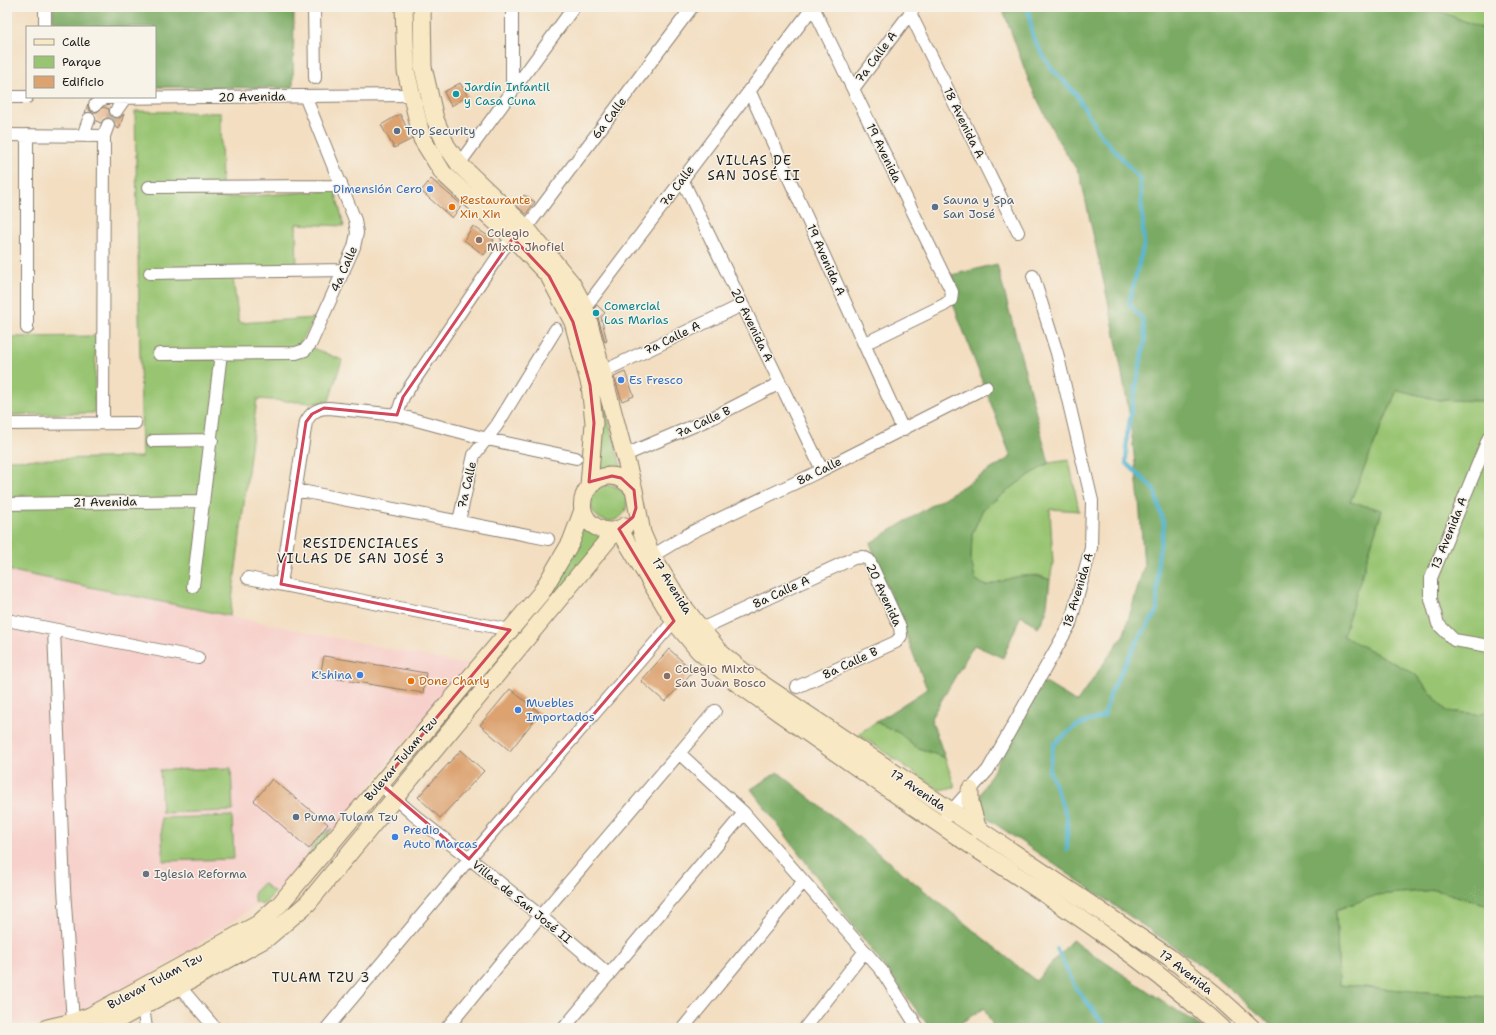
<svg xmlns="http://www.w3.org/2000/svg" width="1496" height="1035" font-family="'Shantell Sans',sans-serif">
	<style>
		.built { fill: #f7d0cb }
		.green { fill: #99c572; stroke: #5a7047 }
		.forest { fill: #7aaa64; stroke: #4b6340 }
		.lines { fill: none; stroke-linecap: round; stroke-linejoin: round }
		.stream { stroke: #51b4d0; stroke-width: 4 }
		.building { fill: #dca270 }
		.street-tunnel { stroke: #c8b7a0; stroke-width: 12; stroke-dasharray: 12 6; stroke-linecap: butt }
		.street-casing { stroke: #887d6e; stroke-width: 14 }
		.secondary-casing { stroke: #887d6e; stroke-width: 19 }
		.street { stroke: #fff; stroke-width: 12 }
		.secondary { stroke: #f8e8c3; stroke-width: 17 }
		.marked { fill: none; stroke: #d1495b; stroke-width: 3; stroke-linejoin: round }
		.culture-dot { fill: #0f9aa8; stroke: #f7f3e8; stroke-width: 1.5 }
		.service-dot { fill: #5c6f8a; stroke: #f7f3e8; stroke-width: 1.5 }
		.shop-dot { fill: #3f7fe0; stroke: #f7f3e8; stroke-width: 1.5 }
		.food-dot { fill: #e8710a; stroke: #f7f3e8; stroke-width: 1.5 }
		.education-dot { fill: #8d6e63; stroke: #f7f3e8; stroke-width: 1.5 }
		.worship-dot { fill: #6b7280; stroke: #f7f3e8; stroke-width: 1.5 }
		.labels { text-anchor: middle; stroke-width: 3; stroke-linejoin: round; paint-order: stroke }
		.street-label { font-size: 12px; fill: #1c1c1c; stroke: #f7f3e8 }
		.culture-label { font-size: 12px; fill: #0d838f; stroke: #f7f3e8; text-anchor: start }
		.service-label { font-size: 12px; fill: #4e5e75; stroke: #f7f3e8; text-anchor: start }
		.shop-label { font-size: 12px; fill: #366cbe; stroke: #f7f3e8; text-anchor: start }
		.food-label { font-size: 12px; fill: #c56008; stroke: #f7f3e8; text-anchor: start }
		.education-label { font-size: 12px; fill: #785e54; stroke: #f7f3e8; text-anchor: start }
		.worship-label { font-size: 12px; fill: #5b616d; stroke: #f7f3e8; text-anchor: start }
		.neighbourhood-label { font-size: 13px; letter-spacing: 1px; fill: #1c1c1c; stroke: #f7f3e8 }
	</style>
	<rect width="100%" height="100%" fill="#f7f3e8"/>
	<filter id="ink" filterUnits="userSpaceOnUse"><feTurbulence type="fractalNoise" baseFrequency=".025" numOctaves="2"/><feDisplacementMap in="SourceGraphic" scale="8" xChannelSelector="R" yChannelSelector="G"/><feConvolveMatrix kernelMatrix="1 2 1 2 8 2 1 2 1" color-interpolation-filters="sRGB"/></filter>
	<filter id="wash" filterUnits="userSpaceOnUse"><feTurbulence type="fractalNoise" baseFrequency=".012" numOctaves="4" result="noise"/><feDisplacementMap in="SourceGraphic" scale="16" xChannelSelector="R" yChannelSelector="G"/><feGaussianBlur stdDeviation="0.9" result="paint"/><feColorMatrix in="noise" values="0 0 0 0 0 0 0 0 0 0 0 0 0 0 0 0 0 1.4 0 .05"/><feComposite in="paint" operator="in"/></filter>
	<g filter="url(#wash)">
		<rect width="100%" height="100%" fill="#f3dec1"/>
		<path class="built" d="M7,570L468,665L291,883L125,992L49,1024L7,1023Z"/>
		<path class="green" d="M1429,7H1489V31Z
			M135,111L221,113L222,198L335,190L344,226L296,224L297,272L232,271L239,323L315,318L300,343L342,360L328,404L257,399L230,616L7,570V460L142,457Z
			M96,336L94,413L7,415V337Z
			M598,381L624,478L595,476Z
			M1397,390L1440,400L1486,401L1489,399V711L1477,714L1446,711L1415,674L1342,636L1382,511L1350,502Z
			M1069,460L1079,511L1050,509L1053,563L1050,580L1038,575L985,586L975,579L971,560L972,534L983,509L1022,480L1049,463Z
			M591 503a18 18 0 1 1 36 0a18 18 0 1 1-36 0Z
			M584,520L606,533L539,617L536,613L546,597Z
			M876,722L899,733L916,747L945,758L955,787L940,790L858,734Z
			M231,768L233,811L162,813L160,770Z
			M232,816L234,859L163,861L161,818Z
			M332,829L307,860C311,847 319,833 332,829Z
			M263,883L275,893L263,905L255,902C251,894 258,888 263,883Z
			M1435,890L1489,905V997L1339,985L1336,910L1377,895Z"/>
		<path class="forest" d="M53,7H280L294,14L293,88L155,87V27H53Z
			M1002,7H1429L1489,31V399L1486,401L1440,400L1397,390L1350,502L1382,510L1343,636L1415,674L1446,711L1477,714L1489,711V905L1435,890L1377,895L1336,910L1339,985L1489,997V1028H1275L1208,970L978,812L979,798L984,787L1044,682L1077,702L1124,634L1144,566L1139,501L1130,418L1113,324L1080,175L1056,137L1030,84Z
			M997,264L1049,463L1022,480L983,509L972,534L971,560L975,579L985,586C1011,579 1024,570 1050,580L1046,613L1038,628L1021,615L1003,658L974,645L931,718L945,758L916,747L899,733L876,722L927,689L870,543L1011,457L943,277Z
			M778,772L1036,981L1072,940L1203,1028H994L984,1008L953,1028H930L751,789Z"/>
		<g class="lines">
			<path class="stream" d="M1028,7L1033,38L1050,67L1076,94L1100,134L1140,179L1144,244L1129,303L1143,320L1145,340L1127,434L1126,463L1154,489L1164,525L1158,558L1157,612L1141,635L1125,664L1111,692L1104,716L1076,726L1054,744L1049,770L1067,817V850
				M1057,949L1075,987L1107,1028"/>
		</g>
		<g id="blocks">
			<path class="building" d="M460,83L468,96L451,106L444,92Z
				M88,104L89,110L93,112H97L103,107L109,109V115L115,118H120L124,114L119,129L115,127L114,121L110,118L104,119L101,123L96,121L94,114L91,112L85,113Z
				M400,114L412,139L394,148L381,125Z
				M431,179L462,205L452,218L421,191Z
				M524,195L535,202L526,214L517,206Z
				M473,226L494,240L484,255L464,240Z
				M597,305L605,313L601,317L607,341L605,342L595,307Z
				M625,372L634,396L622,401L614,377Z
				M669,649L693,671L665,702L641,681Z
				M324,656L426,673L423,693L320,676Z
				M510,689L540,713L510,751L480,725Z
				M461,750L484,771L440,818L418,797Z
				M272,779L328,824L309,849L254,801Z"/>
		</g>
	</g>
	<g filter="url(#ink)">
		<use href="#blocks" fill-opacity="0" stroke="#887d6e" stroke-width="1"/>
		<g class="lines">
			<path class="street-tunnel" d="M108,125L116,111"/>
			<g class="street-casing">
				<path id="street" d="M45,7V27
					M314,7L315,78
					M813,7L952,292L951,300L944,305L864,344
					M910,13L1018,232
					M853,89L914,8
					M512,90V7
					M749,90L903,430
					M7,97H27
					M95,105L100,100L106,98L410,95
					M116,111L125,98
					M7,135L104,136
					M83,136L89,119
					M459,164L574,7
					M682,179L822,470
					M149,187L333,186L341,183
					M526,228L692,7
					M150,273L344,270
					M585,308L813,7
					M27,328V135
					M159,354L296,353L305,350L311,343L354,247L357,233L355,220L305,96
					M602,372L742,305
					M397,415L403,397L503,249L513,238
					M103,422L104,136L108,125
					M7,424L135,423
					M1489,437L1431,578V599L1438,624L1454,640L1489,646
					M153,441L212,440
					M623,456L712,418L780,383
					M296,490L548,539
					M7,504L203,501
					M459,521L474,455L497,425L556,329
					M652,556L692,532L822,470L986,387
					M248,578L510,630
					M281,584L306,422C311,412 318,408 329,408L397,415L487,439L576,458
					M193,586L221,353
					M12,621L198,658
					M701,629L854,558L863,557L869,560L900,627L901,636L896,642L797,687
					M54,630L64,889L73,1022
					M679,753L744,813L882,971L918,1028
					M381,784C407,812 438,834 469,858C516,896 564,934 609,975
					M946,817L988,770L1070,624L1091,548L1092,501L1057,353L1033,276
					M174,980L215,1028
					M142,1000L146,1028
					M327,1028L469,859L674,621
					M447,1028L502,961L715,711
					M564,1028L744,813
					M683,1028L803,882
					M805,1028L865,951"/>
			</g>
			<g class="secondary-casing">
				<path id="secondary" d="M404,7L406,71L422,139L443,173L513,238L549,276L573,322L590,385L594,423L589,485
					M422,7L423,67L435,119L446,145L459,164L526,228L572,284L585,308L634,490L642,533L652,556L680,602L701,629L722,654L744,672L1169,957L1217,996L1252,1028
					M625,526C617,531 607,533 598,528C559,509 602,449 634,490
					M619,529L674,621L699,651L737,683C812,736 887,789 963,840C1051,898 1143,956 1221,1028
					M970,790V802L978,830
					M47,1028L73,1022L90,1016L258,924L280,904L541,593L571,542L583,510
					M103,1028L267,938L308,903L616,530"/>
			</g>
			<use href="#street" class="street"/>
			<use href="#secondary" class="secondary"/>
		</g>
	</g>
	<path class="marked" d="M513,238L549,276L573,322L590,385L594,423L589,482L612,476L621,478L634,490L636,508L633,517L619,529L674,621L469,859L381,784L510,630L281,584L306,422L312,414L324,408L397,415L403,397Z"/>
	<g class="culture-dot">
		<circle cx="456" cy="94" r="4"/>
		<circle cx="596" cy="313" r="4"/>
	</g>
	<g class="service-dot">
		<circle cx="397" cy="131" r="4"/>
		<circle cx="935" cy="207" r="4"/>
		<circle cx="296" cy="817" r="4"/>
	</g>
	<g class="shop-dot">
		<circle cx="430" cy="189" r="4"/>
		<circle cx="621" cy="380" r="4"/>
		<circle cx="360" cy="675" r="4"/>
		<circle cx="518" cy="710" r="4"/>
		<circle cx="395" cy="837" r="4"/>
	</g>
	<g class="food-dot">
		<circle cx="452" cy="207" r="4"/>
		<circle cx="411" cy="681" r="4"/>
	</g>
	<g class="education-dot">
		<circle cx="479" cy="240" r="4"/>
		<circle cx="667" cy="676" r="4"/>
	</g>
	<circle class="worship-dot" cx="146" cy="874" r="4"/>
	<g class="labels">
		<g class="street-label">
			<text transform="translate(876 57) rotate(-53)" y="4">7a Calle A</text>
			<text transform="translate(252 97) rotate(-1)" y="4">20 Avenida</text>
			<text transform="translate(609 118) rotate(-53)" y="4">6a Calle</text>
			<text transform="translate(964 123) rotate(64)" y="4">18 Avenida A</text>
			<text transform="translate(884 153) rotate(64)" y="4">19 Avenida</text>
			<text transform="translate(677 186) rotate(-53)" y="4">7a Calle</text>
			<text transform="translate(826 260) rotate(66)" y="4">19 Avenida A</text>
			<text transform="translate(344 269) rotate(-66)" y="4">4a Calle</text>
			<text transform="translate(752 325) rotate(64)" y="4">20 Avenida A</text>
			<text transform="translate(672 338) rotate(-26)" y="4">7a Calle A</text>
			<text transform="translate(703 422) rotate(-25)" y="4">7a Calle B</text>
			<text transform="translate(819 471) rotate(-26)" y="4">8a Calle</text>
			<text transform="translate(467 485) rotate(-77)" y="4">7a Calle</text>
			<text transform="translate(105 502) rotate(-1)" y="4">21 Avenida</text>
			<text transform="translate(1449 533) rotate(-68)" y="4">13 Avenida A</text>
			<text transform="translate(672 586) rotate(58)" y="4">17 Avenida</text>
			<text transform="translate(1078 590) rotate(-73)" y="4">18 Avenida A</text>
			<text transform="translate(781 592) rotate(-25)" y="4">8a Calle A</text>
			<text transform="translate(884 595) rotate(65)" y="4">20 Avenida</text>
			<text transform="translate(850 663) rotate(-25)" y="4">8a Calle B</text>
			<text transform="translate(401 759) rotate(-50)" y="4">Bulevar Tulam Tzu</text>
			<text transform="translate(918 790) rotate(34)" y="4">17 Avenida</text>
			<text transform="translate(522 902) rotate(39)" y="4">Villas de San José II</text>
			<text transform="translate(1186 972) rotate(38)" y="4">17 Avenida</text>
			<text transform="translate(155 981) rotate(-28)" y="4">Bulevar Tulam Tzu</text>
		</g>
		<g class="culture-label">
			<text x="464" y="91">Jardín Infantil<tspan x="464" dy="14">y Casa Cuna</tspan></text>
			<text x="604" y="310">Comercial<tspan x="604" dy="14">Las Marias</tspan></text>
		</g>
		<g class="service-label">
			<text x="405" y="135">Top Security</text>
			<text x="943" y="204">Sauna y Spa<tspan x="943" dy="14">San José</tspan></text>
			<text x="304" y="821">Puma Tulam Tzu</text>
		</g>
		<g class="shop-label">
			<text x="422" y="193" text-anchor="end">Dimensión Cero</text>
			<text x="629" y="384">Es Fresco</text>
			<text x="352" y="679" text-anchor="end">K'shina</text>
			<text x="526" y="707">Muebles<tspan x="526" dy="14">Importados</tspan></text>
			<text x="403" y="834">Predio<tspan x="403" dy="14">Auto Marcas</tspan></text>
		</g>
		<g class="food-label">
			<text x="460" y="204">Restaurante<tspan x="460" dy="14">Xin Xin</tspan></text>
			<text x="419" y="685">Done Charly</text>
		</g>
		<g class="education-label">
			<text x="487" y="237">Colegio<tspan x="487" dy="14">Mixto Jhofiel</tspan></text>
			<text x="675" y="673">Colegio Mixto<tspan x="675" dy="14">San Juan Bosco</tspan></text>
		</g>
		<g class="worship-label">
			<text x="154" y="878">Iglesia Reforma</text>
		</g>
		<g class="neighbourhood-label">
			<text x="754" y="165">VILLAS DE<tspan x="754" dy="15">SAN JOSÉ II</tspan></text>
			<text x="361" y="548">RESIDENCIALES<tspan x="361" dy="15">VILLAS DE SAN JOSÉ 3</tspan></text>
			<text x="321" y="982">TULAM TZU 3</text>
		</g>
	</g>
	<rect width="1496" height="1035" fill="none" stroke="#f7f3e8" stroke-width="24"/>
	<rect x="26" y="26" width="130" height="72" fill="#f7f3e8" stroke="#9f9d96"/>
	<rect x="34" y="39" width="20" height="6" fill="#f8e8c3" stroke="#9f9d96"/>
	<text x="62" y="46" font-size="12" fill="#1c1c1c">Calle</text>
	<rect x="34" y="56" width="20" height="12" fill="#99c572" stroke="#9f9d96"/>
	<text x="62" y="66" font-size="12" fill="#1c1c1c">Parque</text>
	<rect x="34" y="76" width="20" height="12" fill="#dca270" stroke="#9f9d96"/>
	<text x="62" y="86" font-size="12" fill="#1c1c1c">Edificio</text>
</svg>
